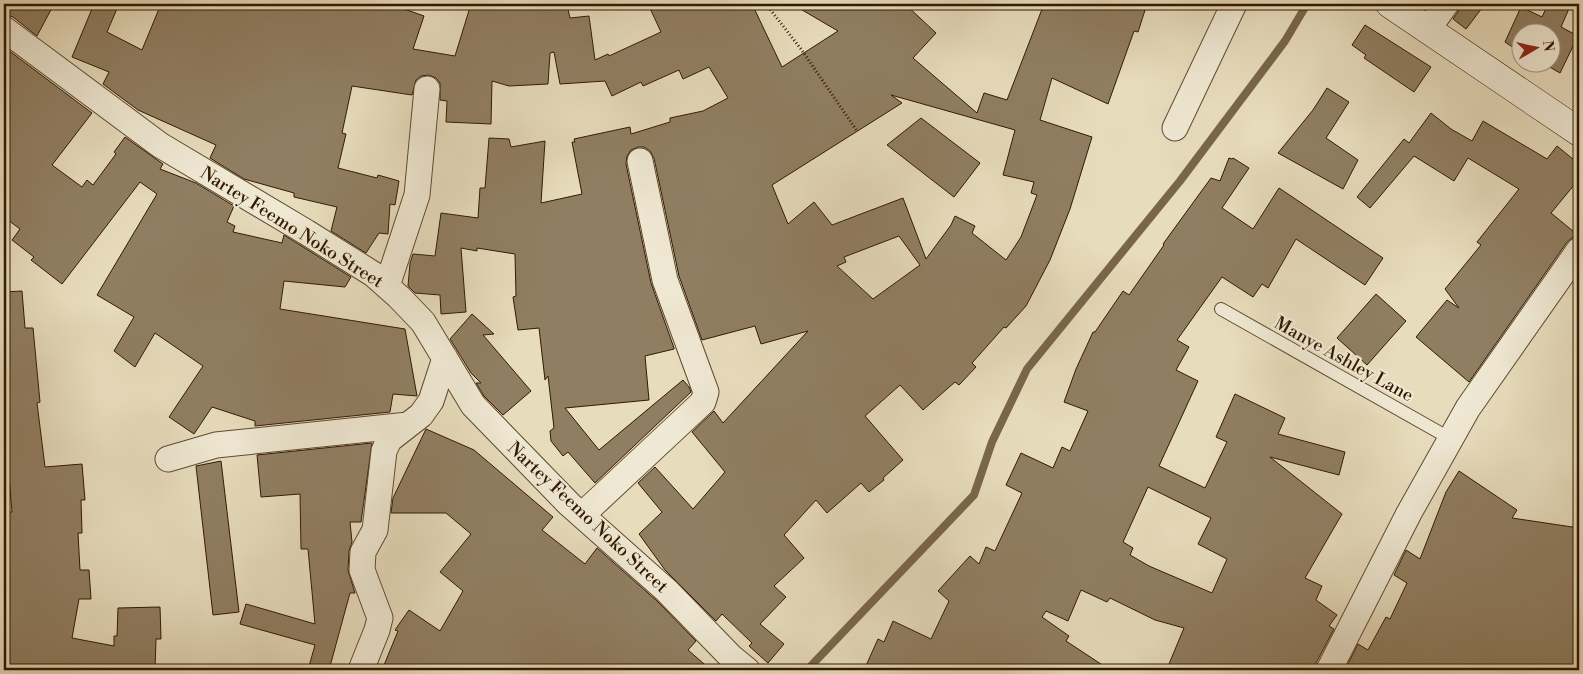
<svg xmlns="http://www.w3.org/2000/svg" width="1583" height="674" font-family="'Libre Bodoni',serif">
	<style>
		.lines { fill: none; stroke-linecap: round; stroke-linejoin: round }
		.stream { stroke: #79664a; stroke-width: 8 }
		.building { fill: #907e62; stroke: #321900; fill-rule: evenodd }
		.lane-casing { stroke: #5f4a2f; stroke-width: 14 }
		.street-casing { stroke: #5f4a2f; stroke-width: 27 }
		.secondary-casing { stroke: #321900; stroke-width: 29 }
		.path { stroke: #321900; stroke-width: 3; stroke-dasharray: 1 2.5; stroke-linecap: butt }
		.lane { stroke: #efe8d3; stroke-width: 12 }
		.street { stroke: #efe8d3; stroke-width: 25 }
		.secondary { stroke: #efe8d3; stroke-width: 28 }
		.labels { text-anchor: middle; stroke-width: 4.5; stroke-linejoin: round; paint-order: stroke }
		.street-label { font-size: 18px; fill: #321900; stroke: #efe8d3 }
	</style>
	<rect width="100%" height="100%" fill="#e7dcbc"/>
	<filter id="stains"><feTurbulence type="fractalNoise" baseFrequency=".004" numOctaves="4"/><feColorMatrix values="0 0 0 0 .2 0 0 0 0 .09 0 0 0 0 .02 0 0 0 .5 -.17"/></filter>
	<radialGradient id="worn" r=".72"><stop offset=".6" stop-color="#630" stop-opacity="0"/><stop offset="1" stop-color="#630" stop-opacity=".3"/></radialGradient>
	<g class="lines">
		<path class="stream" d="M807,670L974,495L992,442L1027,369L1180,181L1285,41L1307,4"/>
	</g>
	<path class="building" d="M13,4H54L37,36L13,17L7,15Z
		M94,4H119L107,32L142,50L161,4H390L424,16L413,49L455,56L471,4H543L544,10L567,5L570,18L589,16L595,60L608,54L609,56L661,32L648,4H752L782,67L838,31L792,4H905L936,33L913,58L977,113L984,93L1007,100L1044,4H1147L1138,32L1134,31L1108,104L1052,78L1040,120L1092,137L1070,209L1050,260L1026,306L1006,328L1004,327L972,363L976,367L959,385L955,382L923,410L900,385L865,416L903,460L883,478L884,480L869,492L861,483L827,513L816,500L784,535L804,558L774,586L786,597L760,624L784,644L768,663L749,646L752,643L722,614L716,621L665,570L639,534L662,512L638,483L655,467L693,509L725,472L692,432L714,411L723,423L808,331L761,344L755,326L702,340L679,276L654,158L650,151L644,147H638L631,150L627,156L626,164L651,283L674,348V349L645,356L649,400L565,408L599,450L683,380L689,387L691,392L595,483L568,452L563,456L551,441L550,431L554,428L548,376L545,380L539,328L518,330L513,297L516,296L515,254L477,248V251L461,248L466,312L441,314L440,295L415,293L408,286L410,263L413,254L435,256L441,213L478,218L480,188H485L489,138L509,139L511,147L545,141L541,203L582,194L572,142H575L574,139L630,127L631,134L670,122V118L703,111L728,98L709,67L683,79L679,70L643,86L641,82L612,96L605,81L560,84L554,52L550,53L548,84L509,86L492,81L491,124L446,122L447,101L440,100V83L436,78L429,75L421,76L416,80L412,95L352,86L342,133L346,134L338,168L377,178L378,175L399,181L395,205L390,204L388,234L379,233L366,253L331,231L337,207L294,197V193L244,179L210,158L216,145L138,110L103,84L109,72L72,57ZM891,95L1015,130L1003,175L1034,182L1031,193L1037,195L1021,237L1006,260L972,233L975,226L955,216L951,225L926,259L903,198L832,225L814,202L788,224L772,185L902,103ZM899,236L920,265L873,299L837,266L846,262L844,257Z
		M1460,4H1485L1466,29L1453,19L1458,12Z
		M1548,4H1571L1561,27L1578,36L1560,73L1541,62H1550V32H1520V52L1505,42L1521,7L1542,17Z
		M1365,25L1431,67L1414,92L1364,58L1366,55L1352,45Z
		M4,47L92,113L52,165L82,187L87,180L93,185L116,154L114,152L125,137L163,164L160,169L196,183L234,206L227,222L235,226L233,232L282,243L284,235L351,277L345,287L284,281L280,309L405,329L417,396L393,394L390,412L255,426V421L212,407L194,434L169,417L203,366L155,333L135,367L114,351L134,317L97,295L157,194L140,182L62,284L31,260L34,257L12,240L20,229L4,217Z
		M1327,88L1349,102L1326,138L1358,160L1343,189L1278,153L1313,110Z
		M1431,113L1451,129L1472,141L1483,121L1547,159L1557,146L1579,164V179L1551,213L1579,236L1573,237L1567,242L1469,382L1416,337L1447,300L1459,308L1445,289L1481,245L1477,242L1519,189L1468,158L1454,181L1414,156L1370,208L1357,197L1404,139L1409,143Z
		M921,118L980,163L954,197L887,145Z
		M1229,158L1232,159L1233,158L1249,168L1222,208L1253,229L1279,188L1383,258L1365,285L1296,239L1268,288L1262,284L1253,297L1222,277L1177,340L1189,347L1176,370L1198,381L1159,466L1205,488L1227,442L1216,437L1235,394L1285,418L1278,434L1345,452L1339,475L1270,457L1342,514L1305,578L1322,586L1316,600L1337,615L1329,626L1334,629L1316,663L1315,670H1182L1169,664L1184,628L1155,620L1110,598L1107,602L1081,590L1068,621L1046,611L1042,617L1069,636L1066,641L1110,670H864L878,639L884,642L893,621L931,639L949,601L938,591L970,556L979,564L986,547L995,551L1022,493L1006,485L1021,453L1053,468L1062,447L1070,451L1088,411L1064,402L1076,369L1093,332H1095L1123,291L1129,295L1164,245L1163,244L1211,178L1220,181ZM1148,487L1211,518L1198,544L1227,559L1212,593L1149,566L1130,555L1133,548L1123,542Z
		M22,291L25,328H33L40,402L37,403L45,467L82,464L85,500H81L82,533H78L80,570H89L91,599H79L72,638L114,646V636H117L118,608L160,607L161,639H156L155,670H4V512H12L4,417V411H7L4,379V292Z
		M1376,294L1406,321L1367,365L1337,338Z
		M472,314L494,334L483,335L531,391L503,415L484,396L476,383H481L471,373L450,339Z
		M426,429L474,450L553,517L542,530L585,564L597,548L657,601L696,641L688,650L711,670H382L398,631L395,630L409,610L440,631L463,591L440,572L471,534L446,513H391L393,498Z
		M372,443L361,522H350L352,542L349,551L348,570L355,593H350L329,670H308L315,645L240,624L246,604L315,624L308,549H301L300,494L261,497L257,455Z
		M221,461L239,612L213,615L196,466Z
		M1459,471L1517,510L1512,518L1579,528V670H1345L1358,644L1368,650L1386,617L1390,619L1407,583L1394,575L1406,550L1420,559L1446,492Z"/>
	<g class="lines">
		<g class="lane-casing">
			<path id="lane" d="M1221,309L1451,439"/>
		</g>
		<g class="street-casing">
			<path id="street" d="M4,29L160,145L306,232L373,274L399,297L423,322L473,405L569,504L667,591L731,657L747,670
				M1428,29L1446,4
				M1175,128L1234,4
				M387,286L417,195L427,89
				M168,459L216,445L408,425
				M582,515L703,402L706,392L665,280L640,161
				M361,670L377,630L380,618L362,570L363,552L375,530L384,451L389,440L421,415L431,401L445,358
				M1329,670L1409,513L1468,408L1579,250"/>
		</g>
		<g class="secondary-casing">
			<path id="secondary" d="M1390,4L1579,132"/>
		</g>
		<path class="path" d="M766,4L801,49L857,131"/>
		<use href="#lane" class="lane"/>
		<use href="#street" class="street"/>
		<use href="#secondary" class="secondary"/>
	</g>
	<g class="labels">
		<g class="street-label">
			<text transform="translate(292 227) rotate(32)" y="6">Nartey Feemo Noko Street</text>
			<text transform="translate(1344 359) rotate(29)" y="6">Manye Ashley Lane</text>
			<text transform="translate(588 517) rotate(43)" y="6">Nartey Feemo Noko Street</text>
		</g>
	</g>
	<rect width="1583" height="674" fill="none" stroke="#e7dcbc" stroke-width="20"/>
	<rect x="5" y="5" width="1573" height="664" fill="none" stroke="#321900" stroke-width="2.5"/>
	<rect x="10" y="10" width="1563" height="654" fill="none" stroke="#321900"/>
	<g transform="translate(1536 48) rotate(81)"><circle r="24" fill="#efe8d3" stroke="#a3957f"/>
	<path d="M0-4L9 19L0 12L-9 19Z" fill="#8f2418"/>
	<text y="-8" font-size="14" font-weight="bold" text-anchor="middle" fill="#321900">N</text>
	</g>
	<rect width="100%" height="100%" filter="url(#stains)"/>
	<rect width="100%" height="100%" fill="url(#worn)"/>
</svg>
